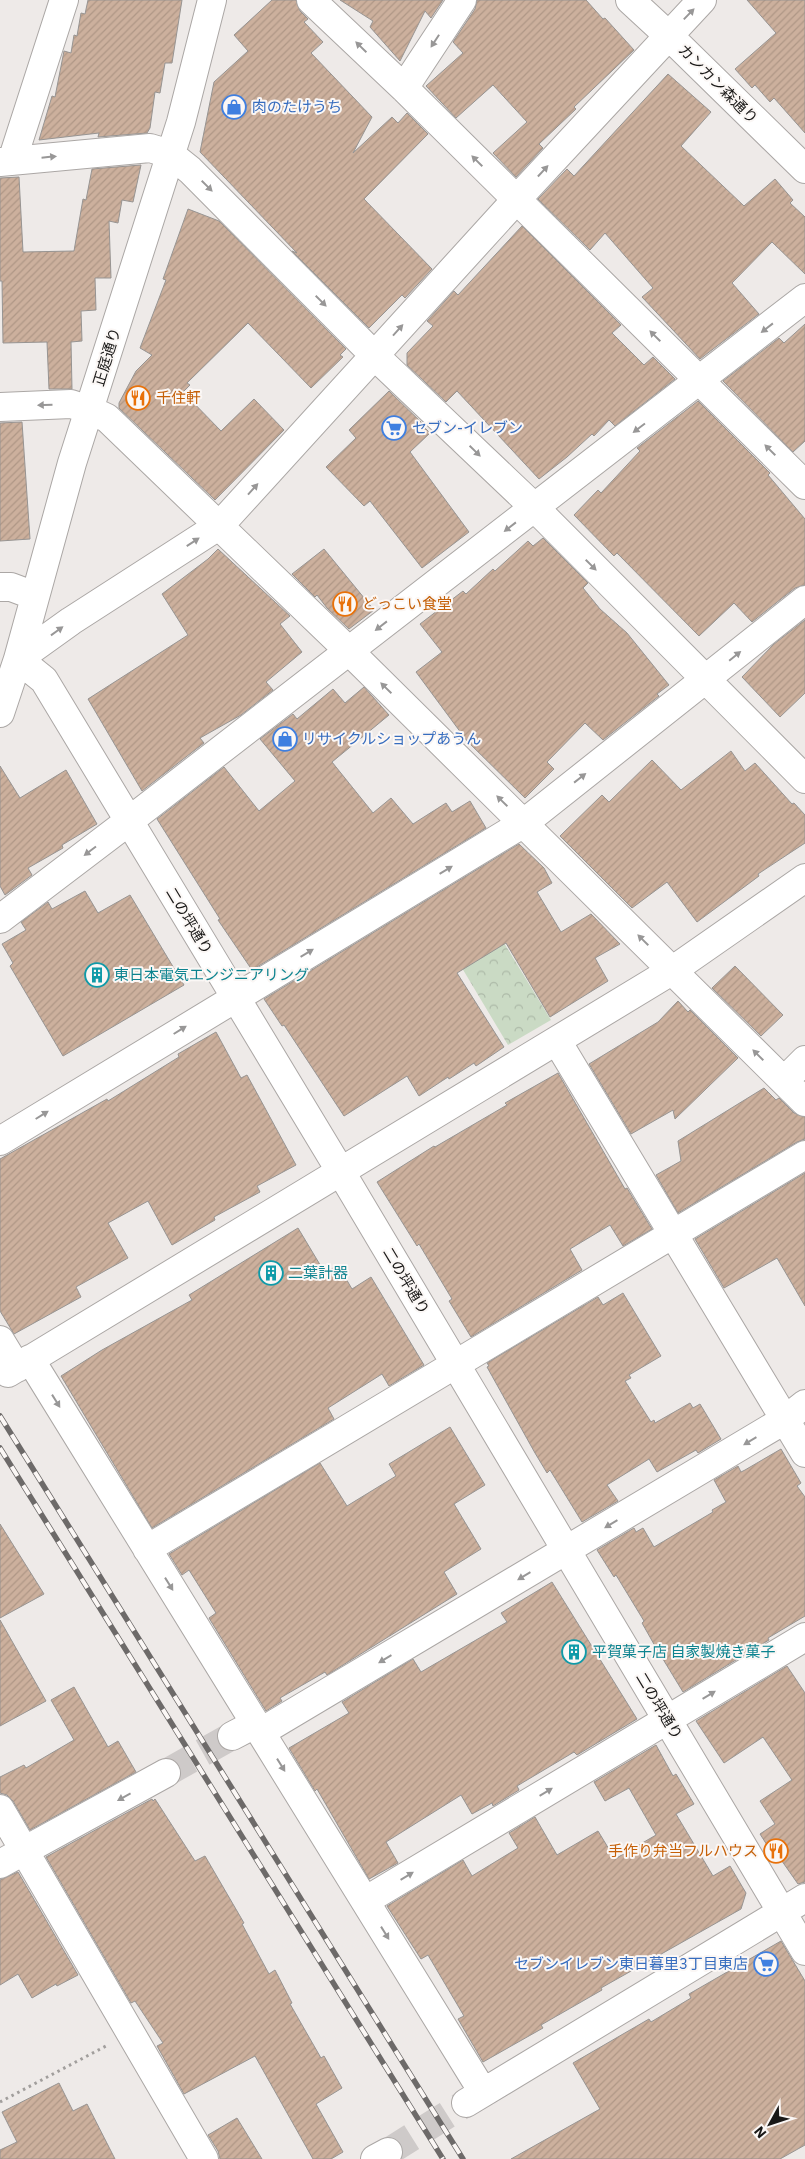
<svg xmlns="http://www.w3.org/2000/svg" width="805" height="2159" font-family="'IBM Plex Sans','Noto Sans JP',sans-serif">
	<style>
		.park { fill: url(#park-crowns) }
		.building { fill: url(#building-hatch); stroke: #979492 }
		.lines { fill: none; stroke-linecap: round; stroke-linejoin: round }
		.minor-tunnel { stroke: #cecac9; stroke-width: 28; stroke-dasharray: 28 14; stroke-linecap: butt }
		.minor-casing { stroke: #aba7a5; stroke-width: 30 }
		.path { stroke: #a19e9c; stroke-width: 3; stroke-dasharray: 2.5 4; stroke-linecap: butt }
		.minor { stroke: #fff; stroke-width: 28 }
		.rail-casing { stroke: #6d6a69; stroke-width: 5.5 }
		.rail { stroke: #fbf7f5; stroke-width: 4; stroke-dasharray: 11; stroke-linecap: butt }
		.oneway { fill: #989797 }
		.labels { text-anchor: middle; stroke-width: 4; stroke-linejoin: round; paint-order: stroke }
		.street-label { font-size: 15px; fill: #191817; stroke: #fbf7f5 }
		.shop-label { font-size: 15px; fill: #366cbe; stroke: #fbf7f5; text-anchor: start }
		.food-label { font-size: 15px; fill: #c56008; stroke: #fbf7f5; text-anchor: start }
		.culture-label { font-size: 15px; fill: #0d838f; stroke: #fbf7f5; text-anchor: start }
	</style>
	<defs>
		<pattern id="park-crowns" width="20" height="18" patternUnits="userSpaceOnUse" patternTransform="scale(1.25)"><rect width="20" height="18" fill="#cadac4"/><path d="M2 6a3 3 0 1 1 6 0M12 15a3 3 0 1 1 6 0" fill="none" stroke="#adbaa8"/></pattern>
		<pattern id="building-hatch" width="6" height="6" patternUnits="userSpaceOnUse" patternTransform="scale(1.25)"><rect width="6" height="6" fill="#ccb09d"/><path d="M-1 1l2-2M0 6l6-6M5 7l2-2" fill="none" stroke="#af9786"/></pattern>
	</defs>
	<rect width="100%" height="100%" fill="#eeeae8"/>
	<path class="park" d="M504,943L551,1020L508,1045L462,968Z"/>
	<path class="building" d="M88,0H182L172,63H165L160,93L155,92L150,128L147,133L98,137L99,133L39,140L52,96L55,97L64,51L71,53L74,35L77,36L81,13L85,14Z
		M272,0H296L300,11L308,19L304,22L323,42L311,53L372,117L353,153L392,117L398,123L407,113L428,134L364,199L432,269L405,298L402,295L369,328L292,251L297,253L200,152L214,82L248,51L234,35Z
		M340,0H443L431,18L425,11L400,61L370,27L373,21Z
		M477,0H586L603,19L605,18L634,50L574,107L576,109L539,144L543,148L516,177L493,153L527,122L493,85L456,118L426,86L463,53L453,42L475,9Z
		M747,0H805V133L774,98L770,102L755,85L752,88L735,69L776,33Z
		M668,74L711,112L681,146L744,206L775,179L793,200L790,203L805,217V274L772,242L732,283L759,314L700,359L642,297L653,288L605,233L590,250L538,199L567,169L574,176Z
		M141,165L133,202L122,200L118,223L109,221L111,278H95L96,310L81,311L82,341L71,342L72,389H49L47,342L3,343L2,281H0V178L19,177L23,252L74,251L83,199L86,200L92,169Z
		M188,209L219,221L346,349L340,355L343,357L311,388L248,323L187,383L190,385L183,392L221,431L254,399L284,430L215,500L119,408V403L136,371L152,355L140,348L166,280L163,279Z
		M522,226L621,325L612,333L644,365L653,357L675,379L615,426L609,420L594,436L592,434L567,457L539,479L457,391L446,402L407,365V353L433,326L427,321L454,291L458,295Z
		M805,324V441L793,452L723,381L779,338L784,343Z
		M389,391L424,425L423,426L430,433L410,452L469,532L422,568L370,501L364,506L326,467L356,438L349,430Z
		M698,401L770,473L768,475L805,519V585L795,588L752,622L734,603L699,636L617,553L614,556L574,515L598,490L601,493L640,451L637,448Z
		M22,422L30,539L0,541V423Z
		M543,538L588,583L583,588L600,609L627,633L669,685L657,694L659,696L603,740L585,723L547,762L554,769L525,798L467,741L416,672L442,652L420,624L463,591L466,594L493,569L495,571L528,541L533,546Z
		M218,549L290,616L280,624L302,652L266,682L273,690L241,715L200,738L204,743L142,791L88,699L188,635L162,594L208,559Z
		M324,549L374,610L349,629L327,608L317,595L315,597L292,574Z
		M805,620V693L780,717L742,677L774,644Z
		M364,687L389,715L332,762L373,813L391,798L413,824L446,803L452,812L470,801L486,828L252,970L218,920L220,919L157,819L224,767L259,811L295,781L260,739L293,714L297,719L333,689L345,703Z
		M731,751L745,771L755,763L792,804L794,803L805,815V843L758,874L759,876L697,922L667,882L632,908L560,836L602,795L609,802L652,760L681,790Z
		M0,766L20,798L66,770L97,824L62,845L63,848L28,868L32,875L5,895L0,886Z
		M519,844L544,868L552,883L537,892L561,932L591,914L620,944L595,958L608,981L550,1017L506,943L457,973L504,1047L476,1066L474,1063L449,1079L448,1077L419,1096L407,1076L344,1116L284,1025L282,1026L264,999Z
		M85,891L98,913L130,895L184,985L63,1056L10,966L13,963L2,944L26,930L21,922L48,902L52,909Z
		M735,966L783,1015L761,1036L712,988Z
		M678,1001L688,1012L690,1010L738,1058L675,1119L673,1110L631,1134L589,1064L658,1022Z
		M216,1032L241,1078L247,1075L296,1165L257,1186L260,1192L214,1217L215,1220L172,1245L148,1201L108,1223L128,1258L76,1287L81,1297L14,1334L0,1311V1159L107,1099L108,1101L179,1057L178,1054Z
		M558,1073L625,1189L627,1188L652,1229L623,1246L610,1225L570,1249L582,1270L471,1337L449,1301L452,1299L419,1244L417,1246L377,1182L434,1146L435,1147L507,1105L505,1103Z
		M764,1088L776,1100L779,1098L794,1113L805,1117V1139L797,1142L678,1213L656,1175L681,1161L678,1141Z
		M805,1173V1306L777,1258L724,1288L695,1239Z
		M298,1228L325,1273L338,1265L352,1289L371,1277L424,1365L389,1386L382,1374L328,1408L334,1419L152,1528L61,1376L102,1350L192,1300L189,1295Z
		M623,1293L661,1356L629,1375L631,1378L625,1381L651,1422L654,1420L655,1423L690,1403L693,1408L700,1404L721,1439L698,1453L696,1450L657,1472L649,1459L607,1485L618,1501L582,1522L550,1470L547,1473L535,1453L487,1367L489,1366L487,1363L598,1297L603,1305Z
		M450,1427L485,1485L454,1504L481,1549L444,1572L457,1594L327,1675L325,1672L280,1698L282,1701L266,1711L209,1618L216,1613L189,1570L182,1575L169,1554L320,1463L347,1506L396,1476L389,1464Z
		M781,1449L801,1483L797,1486L805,1497V1616L768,1638L769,1640L683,1692L655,1646L642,1623L644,1621L616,1575L614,1577L597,1550L634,1528L636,1532L643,1528L654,1547L713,1512L712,1510L726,1502L714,1480L738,1466L741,1472L745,1470Z
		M0,1524L44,1594L0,1618Z
		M552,1582L637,1719L577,1755L574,1752L517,1786L519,1790L493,1806L492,1803L472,1814L461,1795L386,1842L398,1863L369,1879L317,1789L315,1791L289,1748L349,1713L342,1702L413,1659L421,1672L507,1622L501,1613Z
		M0,1620L46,1701L0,1726Z
		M787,1666L805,1693V1882L798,1884L777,1854L774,1856L760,1834L775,1824L760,1801L792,1780L763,1737L724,1763L696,1721Z
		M74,1687L108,1747L118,1741L136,1772L30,1830L13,1801L7,1795L0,1793V1777L24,1765L26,1768L74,1740L51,1700Z
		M656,1745L673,1776L676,1774L694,1804L676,1814L713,1876L730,1866L746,1893L741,1909L601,1988L602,1990L541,2025L543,2028L483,2062L458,2019L464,2016L428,1955L421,1959L387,1906L463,1860L472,1876L518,1848L509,1833L535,1817L557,1855L598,1831L615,1859L656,1835L629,1788L605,1801L594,1782Z
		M152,1799L153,1801L155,1799L195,1861L205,1856L244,1923L242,1924L269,1974L275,1970L292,2003L290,2004L321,2058L324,2056L342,2088L316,2104L343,2152L331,2159H313L255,2056L184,2094L157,2046L163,2043L135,2001L131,2003L46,1857Z
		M18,1872L78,1975L57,1986L56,1984L32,1998L18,1974L0,1985V1880Z
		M781,1941L805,1981V2145L780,2159H511L600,2109L573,2063L649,2019L651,2022L691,1998L689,1994Z
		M59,2083L73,2111L87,2104L115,2159H0V2150L17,2142L2,2112Z
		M237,2118L262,2159H220L218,2151L208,2135Z"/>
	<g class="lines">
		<path class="minor-tunnel" d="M166,1773L232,1736
			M388,2152L466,2103"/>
		<g class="minor-casing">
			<path id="minor" d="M311,0L404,88L805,485
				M630,0L669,36L805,169
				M702,0L516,200L220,525L71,621L18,659L44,680L341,1172L805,1951
				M404,88L462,0
				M12,161L64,0
				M0,162L150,148L170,154L190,170L375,356L535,508L805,779
				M0,407L71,404L90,410L107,418L349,651L805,1102
				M0,587H11L35,596
				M0,713L18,659L72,463L181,122L212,0
				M0,919L129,821L805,298
				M557,1041L805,1453
				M784,1081L805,1060
				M0,1141L524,823L805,600
				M0,1340L17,1368
				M30,1359L483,2092
				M8,1373L673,970L805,878
				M147,1549L805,1155
				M261,1732L786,1419L805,1404
				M232,1736L255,1724
				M0,1809L204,2159
				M0,1864L166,1773
				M365,1901L805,1637
				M466,2103L805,1898
				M375,2159L388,2152"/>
		</g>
		<path class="path" d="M0,2102L106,2046"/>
		<use href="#minor" class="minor"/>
		<g class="rail-casing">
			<path id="rail" d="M0,1416L463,2159
				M0,1448L443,2159"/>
		</g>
		<use href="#rail" class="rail"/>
	</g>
	<defs><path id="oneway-solid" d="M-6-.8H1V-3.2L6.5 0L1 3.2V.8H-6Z" transform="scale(1.25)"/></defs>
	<g class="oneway">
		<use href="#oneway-solid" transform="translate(689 14) rotate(-46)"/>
		<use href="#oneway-solid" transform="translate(435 41) rotate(123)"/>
		<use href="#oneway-solid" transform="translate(361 47) rotate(-136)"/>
		<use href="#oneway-solid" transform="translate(49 157) rotate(-6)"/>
		<use href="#oneway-solid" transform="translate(477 161) rotate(-135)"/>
		<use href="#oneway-solid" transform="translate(543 171) rotate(-47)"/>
		<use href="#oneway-solid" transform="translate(207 186) rotate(45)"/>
		<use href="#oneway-solid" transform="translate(321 301) rotate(45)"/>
		<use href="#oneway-solid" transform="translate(767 328) rotate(142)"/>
		<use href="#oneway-solid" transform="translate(398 330) rotate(-48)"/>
		<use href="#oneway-solid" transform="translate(655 336) rotate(-135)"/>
		<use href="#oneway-solid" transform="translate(45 405) rotate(178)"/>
		<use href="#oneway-solid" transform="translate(639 428) rotate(143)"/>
		<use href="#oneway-solid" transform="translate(770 450) rotate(-135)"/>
		<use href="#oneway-solid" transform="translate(475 451) rotate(44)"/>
		<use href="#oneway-solid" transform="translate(253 489) rotate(-48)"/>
		<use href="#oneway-solid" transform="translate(510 527) rotate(142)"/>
		<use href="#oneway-solid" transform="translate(193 542) rotate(-33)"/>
		<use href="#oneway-solid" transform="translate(591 565) rotate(45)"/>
		<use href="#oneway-solid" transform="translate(381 626) rotate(142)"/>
		<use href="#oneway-solid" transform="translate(57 631) rotate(-36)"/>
		<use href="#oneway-solid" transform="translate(735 656) rotate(-39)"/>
		<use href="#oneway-solid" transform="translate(386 688) rotate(-136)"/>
		<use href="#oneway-solid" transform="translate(580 778) rotate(-38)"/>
		<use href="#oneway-solid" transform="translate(502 801) rotate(-136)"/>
		<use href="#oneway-solid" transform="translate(90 851) rotate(143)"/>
		<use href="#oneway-solid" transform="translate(446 870) rotate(-31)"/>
		<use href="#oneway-solid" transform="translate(643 940) rotate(-135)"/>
		<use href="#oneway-solid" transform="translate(307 953) rotate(-31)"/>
		<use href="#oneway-solid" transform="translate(180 1030) rotate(-32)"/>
		<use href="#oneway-solid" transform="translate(758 1055) rotate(-135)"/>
		<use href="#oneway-solid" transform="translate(42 1115) rotate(-32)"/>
		<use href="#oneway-solid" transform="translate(56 1401) rotate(58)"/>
		<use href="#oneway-solid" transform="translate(750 1441) rotate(149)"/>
		<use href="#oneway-solid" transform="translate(611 1524) rotate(149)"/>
		<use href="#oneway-solid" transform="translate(524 1576) rotate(149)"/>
		<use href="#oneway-solid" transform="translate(169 1584) rotate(58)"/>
		<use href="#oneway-solid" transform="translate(385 1659) rotate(149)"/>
		<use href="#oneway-solid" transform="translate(709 1695) rotate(-31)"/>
		<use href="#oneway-solid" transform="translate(281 1765) rotate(58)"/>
		<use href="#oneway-solid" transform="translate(546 1792) rotate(-31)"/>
		<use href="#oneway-solid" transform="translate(124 1797) rotate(151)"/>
		<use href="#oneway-solid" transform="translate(407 1876) rotate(-31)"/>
		<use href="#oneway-solid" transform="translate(385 1933) rotate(58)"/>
	</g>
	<defs>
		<g id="shop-ring" transform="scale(1.25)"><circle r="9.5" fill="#fbf7f5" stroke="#3f7fe0" stroke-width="1.5"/><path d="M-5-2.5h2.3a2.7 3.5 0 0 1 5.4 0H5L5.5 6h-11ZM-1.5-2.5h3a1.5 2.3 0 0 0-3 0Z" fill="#3f7fe0"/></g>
		<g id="restaurant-ring" transform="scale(1.25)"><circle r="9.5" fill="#fbf7f5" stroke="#e8710a" stroke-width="1.5"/><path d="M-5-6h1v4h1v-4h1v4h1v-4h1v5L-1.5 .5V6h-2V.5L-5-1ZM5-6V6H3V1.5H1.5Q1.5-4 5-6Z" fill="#e8710a"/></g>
		<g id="supermarket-ring" transform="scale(1.25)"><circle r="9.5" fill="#fbf7f5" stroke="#3f7fe0" stroke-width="1.5"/><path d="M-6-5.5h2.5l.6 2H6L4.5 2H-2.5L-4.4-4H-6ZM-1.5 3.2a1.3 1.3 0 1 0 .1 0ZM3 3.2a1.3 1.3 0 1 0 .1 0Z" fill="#3f7fe0"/></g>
		<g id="building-ring" transform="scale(1.25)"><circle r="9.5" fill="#fbf7f5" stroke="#0f9aa8" stroke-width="1.5"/><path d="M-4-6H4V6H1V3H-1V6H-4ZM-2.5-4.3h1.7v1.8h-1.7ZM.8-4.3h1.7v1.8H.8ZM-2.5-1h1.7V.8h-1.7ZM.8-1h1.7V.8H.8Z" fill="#0f9aa8"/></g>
	</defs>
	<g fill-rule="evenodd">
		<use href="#shop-ring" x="234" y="107"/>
		<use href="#restaurant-ring" x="138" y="398"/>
		<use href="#supermarket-ring" x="394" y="428"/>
		<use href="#restaurant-ring" x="345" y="604"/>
		<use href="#shop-ring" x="285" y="739"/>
		<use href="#building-ring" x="97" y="975"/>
		<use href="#building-ring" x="271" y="1273"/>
		<use href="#building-ring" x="574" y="1652"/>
		<use href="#restaurant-ring" x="776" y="1851"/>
		<use href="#supermarket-ring" x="766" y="1964"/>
	</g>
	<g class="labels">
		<g class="street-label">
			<text transform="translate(718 84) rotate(45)" y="5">カンカン森通り</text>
			<text transform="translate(107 357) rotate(-73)" y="5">正庭通り</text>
			<text transform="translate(189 921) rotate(59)" y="5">二の坪通り</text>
			<text transform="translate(406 1281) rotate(59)" y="5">二の坪通り</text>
			<text transform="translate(659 1706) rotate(59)" y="5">二の坪通り</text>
		</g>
		<g class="shop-label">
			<text x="252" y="112">肉のたけうち</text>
			<text x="412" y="433">セブン-イレブン</text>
			<text x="302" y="744">リサイクルショップあうん</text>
			<text x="748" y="1969" text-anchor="end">セブンイレブン東日暮里3丁目東店</text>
		</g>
		<g class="food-label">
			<text x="156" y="403">千住軒</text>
			<text x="362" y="609">どっこい食堂</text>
			<text x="758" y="1856" text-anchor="end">手作り弁当フルハウス</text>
		</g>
		<g class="culture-label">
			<text x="114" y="980">東日本電気エンジニアリング</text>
			<text x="288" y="1278">二葉計器</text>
			<text x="592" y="1657">平賀菓子店 自家製焼き菓子</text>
		</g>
	</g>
	<g transform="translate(770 2124) rotate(230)" stroke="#fbf7f5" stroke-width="4" paint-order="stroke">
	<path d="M0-4L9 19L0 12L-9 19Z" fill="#191817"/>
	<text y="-8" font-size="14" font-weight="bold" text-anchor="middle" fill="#191817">N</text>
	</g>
</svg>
